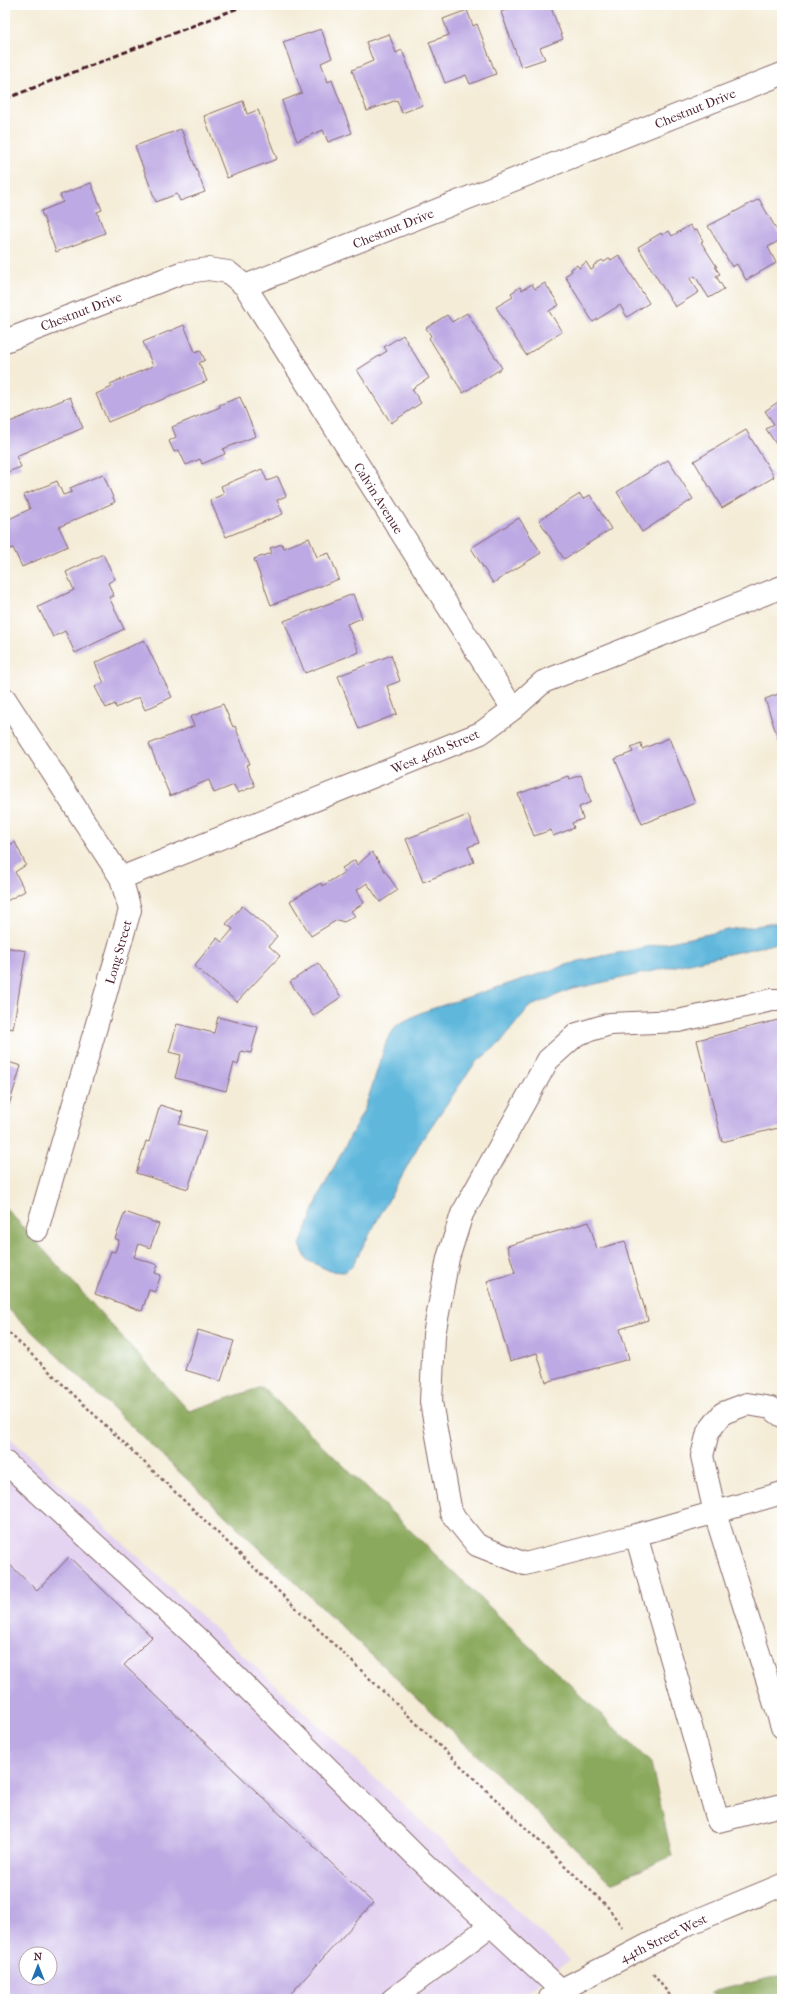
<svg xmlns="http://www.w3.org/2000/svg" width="787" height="2004" font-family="'IM FELL French Canon',serif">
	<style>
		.built { fill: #e4d3f1; fill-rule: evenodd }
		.forest { fill: #8aa95c; stroke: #6a6444 }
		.water { fill: #5fb7dc; stroke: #546b84 }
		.building { fill: #bda9e3; fill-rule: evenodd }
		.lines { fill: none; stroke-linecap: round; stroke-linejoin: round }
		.minor-casing { stroke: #866767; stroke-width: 24 }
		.path { stroke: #866767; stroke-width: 2.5; stroke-dasharray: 3 3; stroke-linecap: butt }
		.minor { stroke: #fff; stroke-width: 22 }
		.rail { stroke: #4a1f2b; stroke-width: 3; stroke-dasharray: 6 3; stroke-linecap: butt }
		.labels { text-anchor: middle; stroke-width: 3.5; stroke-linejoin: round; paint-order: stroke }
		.street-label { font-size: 13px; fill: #4a1f2b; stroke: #fff }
	</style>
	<rect width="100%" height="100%" fill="#fff"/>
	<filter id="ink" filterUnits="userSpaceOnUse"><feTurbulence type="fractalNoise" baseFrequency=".025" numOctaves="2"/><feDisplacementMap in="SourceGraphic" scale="8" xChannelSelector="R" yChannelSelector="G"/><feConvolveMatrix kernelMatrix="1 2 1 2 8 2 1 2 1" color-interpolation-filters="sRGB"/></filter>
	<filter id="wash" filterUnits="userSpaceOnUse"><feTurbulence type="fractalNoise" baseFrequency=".012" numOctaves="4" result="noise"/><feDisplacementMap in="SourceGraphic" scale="16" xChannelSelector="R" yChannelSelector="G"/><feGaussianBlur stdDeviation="0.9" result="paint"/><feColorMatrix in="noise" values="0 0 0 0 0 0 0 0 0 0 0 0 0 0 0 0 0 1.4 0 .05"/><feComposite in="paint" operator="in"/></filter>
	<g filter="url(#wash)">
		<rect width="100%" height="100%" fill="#f4ecd7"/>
		<path class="built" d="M5,1433L570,1960L515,1999H5ZM26,1954H50V1978H26Z"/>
		<path class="forest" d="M5,1207L189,1411L262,1387L651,1763L672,1856L611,1883L5,1306Z
			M782,1975V1999H724L711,1992Z"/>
		<path class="water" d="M782,922V942L569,990L529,1007L499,1044L475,1063L421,1141L352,1266L344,1272L330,1271L307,1260L300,1245L320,1194L365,1108L387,1040L397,1025L422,1012L579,961L728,930Z"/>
		<g id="blocks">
			<path class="building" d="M520,5H550L563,39L540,48L545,59L521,67L501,12Z
				M467,10L473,26L477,24L496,74L470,84L466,75L445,83L429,42L449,35L443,19Z
				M321,29L332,58L321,63L328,82L332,80L352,133L328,142L323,130L297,141L282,101L302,93L283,42Z
				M389,34L396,53L402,50L423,105L402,113L397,100L367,111L352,70L373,61L366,42Z
				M243,101L247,114L258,110L277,159L227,178L204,116Z
				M181,129L205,192L180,201L177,194L156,202L135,146Z
				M91,183L102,210L97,212L105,233L56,252L41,211L63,202L60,195Z
				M759,199L782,239L768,247L776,263L746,280L737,264L732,267L708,226Z
				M690,225L694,231L697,230L703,241L701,242L717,267H715L720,274L716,276L724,289L709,298L695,276L690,279L699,292L675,307L638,247L661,233L662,235L669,231L672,236Z
				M619,255L649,303L627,317L620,305L593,322L565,276L572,271L571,269L577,265L579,268L586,262L591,270L594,268L593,266L602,260L604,262L610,258L611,260Z
				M545,283L559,305L549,311L562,332L526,355L496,307L513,297L511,293L520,287L522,290L532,284L535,289Z
				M467,313L502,368L463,393L429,338L431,336L426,328L447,315L452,322Z
				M184,325L195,352L200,350L205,360L199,363L207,381L108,422L96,394L112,387L110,384L153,366L143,342Z
				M403,335L429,378L412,389L421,403L391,423L357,370L387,351L384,347Z
				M70,397L83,428L16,456L21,467L5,473V424Z
				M240,397L256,436L223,449L225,454L202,464L200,459L186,465L179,450L174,452L169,441L176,437L172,427L220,407L219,405Z
				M781,400L782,402V453L766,429L774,424L765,411Z
				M746,430L774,477L722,508L694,461Z
				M668,460L693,499L642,532L617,492Z
				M262,469L267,481L278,477L286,496L277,500L283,514L226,537L210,500L224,494L221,486Z
				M103,474L115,502L59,527L68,546L22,567L13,548L6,550L5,521L30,509L24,495L57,481L63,495L72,492L70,488Z
				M580,494L583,499L590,495L611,529L564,559L539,520Z
				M519,518L541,553L493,583L471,548Z
				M309,538L317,557L329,553L339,579L271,605L254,559L272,553L270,548L282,544L284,548Z
				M103,554L115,579L108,583L114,596L109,597L124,629L75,653L65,631L53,637L38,607L74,590L66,572Z
				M353,594L362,618L347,624L359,652L305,673L284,621Z
				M144,640L172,697L145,710L139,697L116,708L115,704L106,708L95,687L104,683L95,663Z
				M391,655L400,681L387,686L397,714L359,729L338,676Z
				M782,689V741L779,742L765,699L781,693L780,690Z
				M223,704L233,727L235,726L250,764L246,765L255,786L238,793L234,785L214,793L209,780L170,796L149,744L194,726L190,717Z
				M669,738L695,803L642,824L615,759L633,752L631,747L641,743L642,749Z
				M581,775L591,802L579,807L583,819L572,823L574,828L553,836L551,830L534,836L518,794L568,776L569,779Z
				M468,815L479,843L468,847L474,862L423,882L406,839Z
				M15,842L26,865L15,872L25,891L5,902V847Z
				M372,852L398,890L380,902L367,883L357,890L364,903L351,911L355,916L344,922L337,920L311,936L290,901L321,883L322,886L345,872L342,868L355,860L357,865Z
				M242,906L277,936L269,946L280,956L237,1002L194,966L217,938L222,942L233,929L226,924Z
				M5,947L26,951L13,1029L5,1027Z
				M318,963L341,997L313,1016L290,982Z
				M218,1017L258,1027L251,1053L241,1051L238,1065L234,1063L226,1091L175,1078L181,1055L169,1052L177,1024L214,1033Z
				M782,1019V1127L722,1142L697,1040Z
				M5,1061L21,1066L5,1118Z
				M160,1105L183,1112L179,1124L206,1131L188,1189L136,1173L146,1141L149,1142Z
				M125,1212L159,1224L150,1248L139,1244L134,1257L158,1265L155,1273L161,1275L155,1292L149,1290L142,1311L95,1294L111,1251L115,1252L119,1240L115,1239Z
				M589,1222L597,1249L625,1241L648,1320L620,1329L629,1359L546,1382L537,1353L510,1361L487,1281L515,1273L507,1246Z
				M198,1330L234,1341L221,1381L185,1370Z
				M69,1557L152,1637L124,1665L373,1903L286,1999H5V1560L37,1591ZM26,1954H50V1978H26Z"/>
		</g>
	</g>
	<g filter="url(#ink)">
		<use href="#blocks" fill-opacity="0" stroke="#866767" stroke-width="1"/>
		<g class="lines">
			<g class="minor-casing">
				<path id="minor" d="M245,286L513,709
					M5,341L181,273L208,269L228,272L245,286L782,74
					M5,699L121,878L130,910L37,1230
					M121,878L481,733L513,709L543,682L782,587
					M782,1416L771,1408L747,1404L723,1413L708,1432L702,1456L715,1513L782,1727
					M5,1462L197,1638L416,1856L561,1990
					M782,1493L636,1535L718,1821L782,1805
					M636,1535L525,1564L477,1545L451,1513L431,1402L434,1335L448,1258L462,1214L548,1060L577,1034L610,1024L678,1021L772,1000H782
					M550,1998L561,1990L688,1924L782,1885
					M393,1999L491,1925"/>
			</g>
			<path class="path" d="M5,1329L607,1906L622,1927
				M653,1974L673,1999"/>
			<use href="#minor" class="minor"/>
			<path class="rail" d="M5,99L246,5"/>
		</g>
	</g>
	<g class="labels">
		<g class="street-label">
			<text transform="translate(695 108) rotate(-22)" y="5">Chestnut Drive</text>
			<text transform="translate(393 228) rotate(-22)" y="5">Chestnut Drive</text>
			<text transform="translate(81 311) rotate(-21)" y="5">Chestnut Drive</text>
			<text transform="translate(379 498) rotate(58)" y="5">Calvin Avenue</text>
			<text transform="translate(435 751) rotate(-23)" y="5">West 46th Street</text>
			<text transform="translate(118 952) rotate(-74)" y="5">Long Street</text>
			<text transform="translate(663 1938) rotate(-26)" y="5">44th Street West</text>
		</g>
	</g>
	<rect width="787" height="2004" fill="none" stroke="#fff" stroke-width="20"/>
	<g transform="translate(38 1966)"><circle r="19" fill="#ffffff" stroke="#b7a5aa"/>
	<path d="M0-3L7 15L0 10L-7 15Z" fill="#1f6fb2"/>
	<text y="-6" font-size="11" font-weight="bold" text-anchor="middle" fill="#4a1f2b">N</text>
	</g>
</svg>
